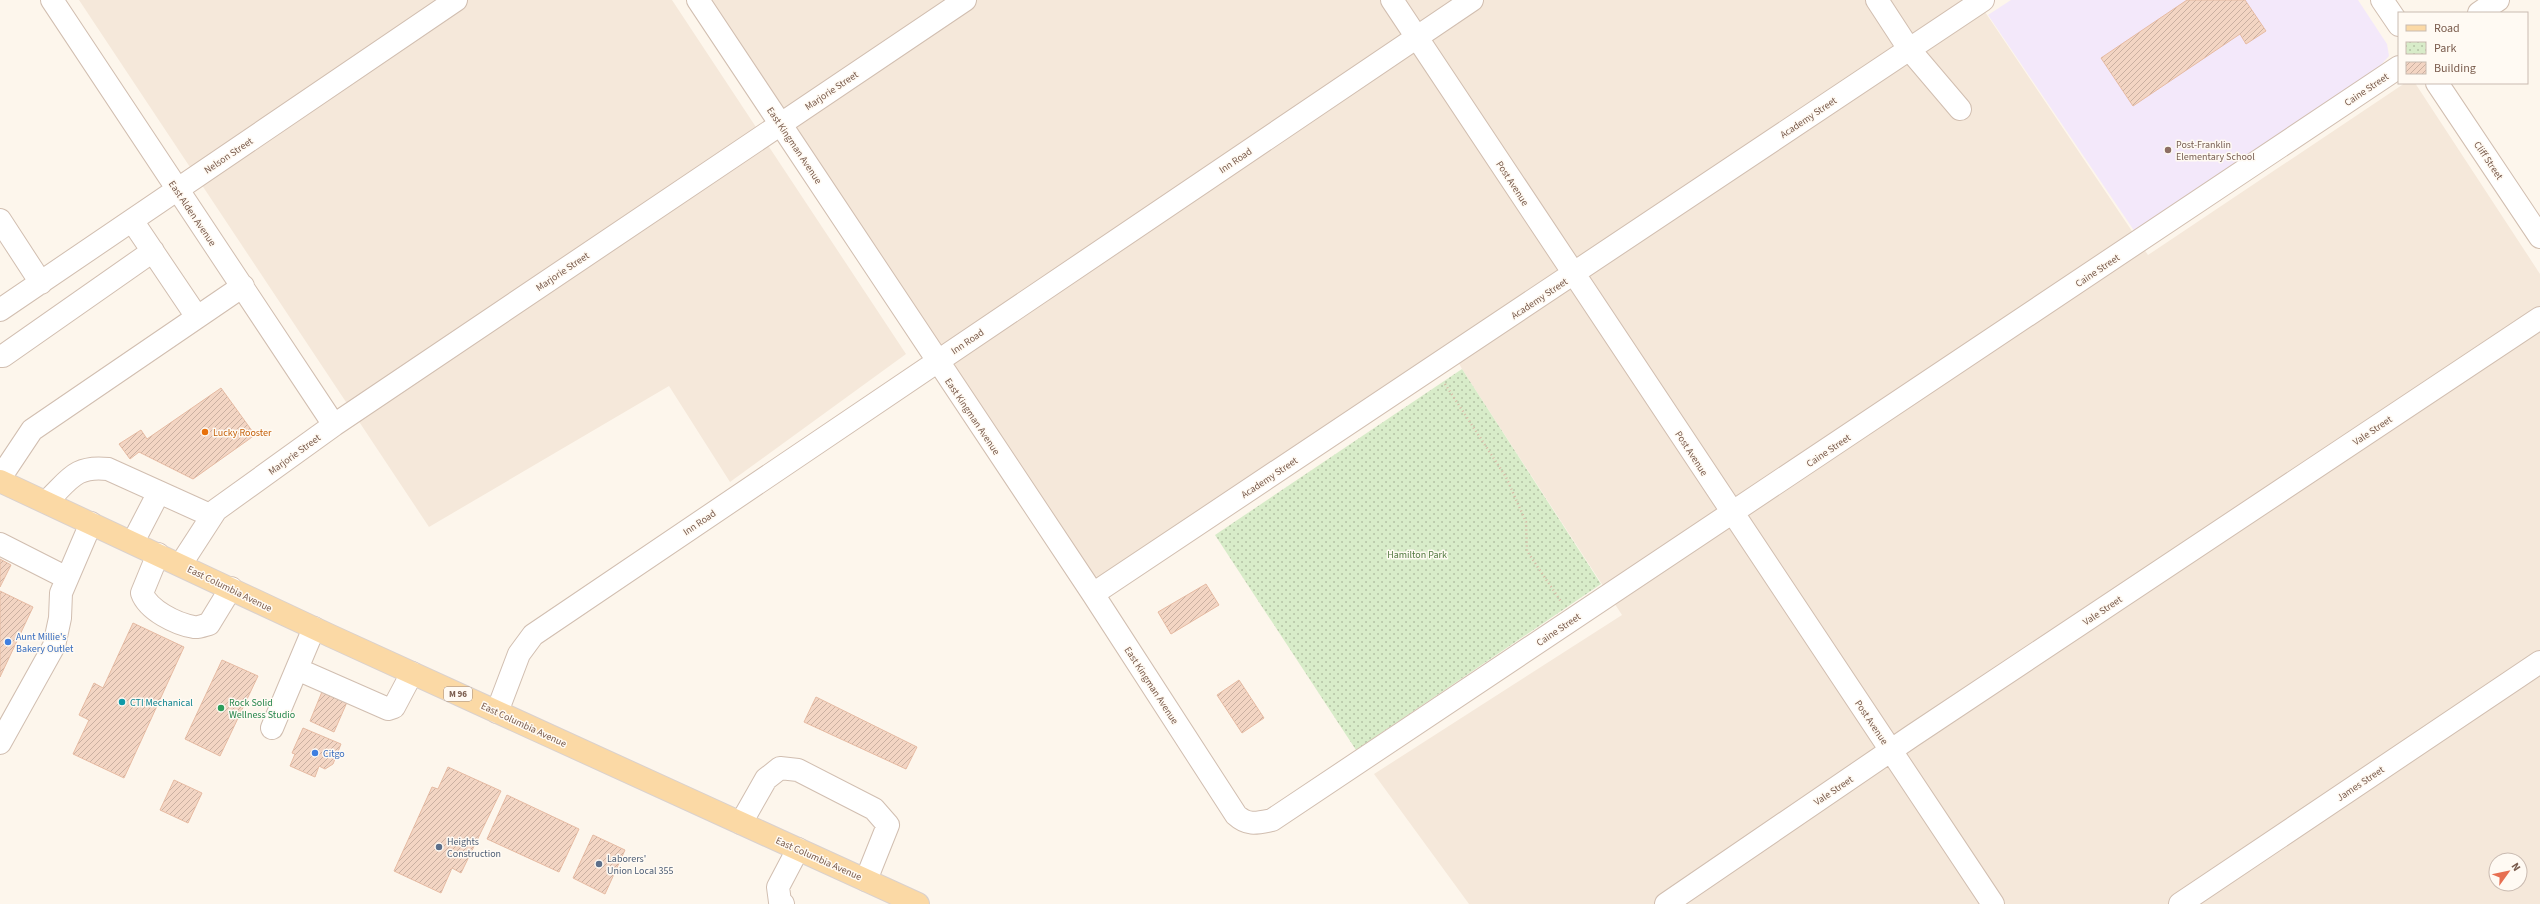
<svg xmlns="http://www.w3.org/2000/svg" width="2540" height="904" font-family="'Source Sans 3',sans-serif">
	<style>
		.residential { fill: #f5e8da; fill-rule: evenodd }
		.education { fill: #f3e8fa }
		.park { fill: url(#park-dots) }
		.building { fill: url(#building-hatch); stroke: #e6bba3 }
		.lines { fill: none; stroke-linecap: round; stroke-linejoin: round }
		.minor-casing { stroke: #d1beb0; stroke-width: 24 }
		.major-casing { stroke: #dad1cd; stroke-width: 24 }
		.path { stroke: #d9b8a5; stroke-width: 2.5; stroke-dasharray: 1 3; stroke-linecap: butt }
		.minor { stroke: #fff; stroke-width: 22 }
		.major { stroke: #fbd9a5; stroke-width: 22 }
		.education-dot { fill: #8d6e63; stroke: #fffaf3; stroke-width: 1.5 }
		.food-dot { fill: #e8710a; stroke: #fffaf3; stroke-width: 1.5 }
		.shop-dot { fill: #3f7fe0; stroke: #fffaf3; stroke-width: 1.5 }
		.culture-dot { fill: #0f9aa8; stroke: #fffaf3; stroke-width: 1.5 }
		.leisure-dot { fill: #2e9e5b; stroke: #fffaf3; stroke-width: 1.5 }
		.service-dot { fill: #5c6f8a; stroke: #fffaf3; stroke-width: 1.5 }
		.labels { text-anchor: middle; stroke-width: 3; stroke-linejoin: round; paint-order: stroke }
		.shield { fill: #fffaf3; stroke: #a28b7f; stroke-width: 1 }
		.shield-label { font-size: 9px; font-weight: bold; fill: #7a5c4d }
		.street-label { font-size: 10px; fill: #7a5c4d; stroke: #fffaf3 }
		.education-label { font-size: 10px; fill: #785e54; stroke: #fffaf3; text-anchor: start }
		.food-label { font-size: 10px; fill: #c56008; stroke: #fffaf3; text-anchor: start }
		.park-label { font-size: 10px; fill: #537a41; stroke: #fffaf3 }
		.shop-label { font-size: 10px; fill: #366cbe; stroke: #fffaf3; text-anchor: start }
		.culture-label { font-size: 10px; fill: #0d838f; stroke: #fffaf3; text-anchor: start }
		.leisure-label { font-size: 10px; fill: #27864d; stroke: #fffaf3; text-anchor: start }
		.service-label { font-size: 10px; fill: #4e5e75; stroke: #fffaf3; text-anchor: start }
	</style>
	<defs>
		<pattern id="park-dots" width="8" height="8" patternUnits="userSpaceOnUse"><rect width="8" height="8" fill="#d8ecc9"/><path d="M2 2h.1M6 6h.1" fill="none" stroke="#b4c2a5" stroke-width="1.8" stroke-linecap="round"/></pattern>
		<pattern id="building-hatch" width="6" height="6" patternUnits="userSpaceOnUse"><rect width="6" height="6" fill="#f3d5c3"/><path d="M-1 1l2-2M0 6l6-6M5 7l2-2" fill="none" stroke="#cab0a1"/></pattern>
	</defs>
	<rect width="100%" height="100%" fill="#fdf6ec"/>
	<path class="residential" d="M79,0H672L906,354L730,482L669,386L429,527Z
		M708,0H1977L2148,255L2405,83H2415L2540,274V904H1469L1374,774L1622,615L1462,369L1448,343L1092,582ZM2496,860H2520V884H2496Z"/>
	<path class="education" d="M2011,0H2358L2387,44L2389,56L2379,67L2135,232L1988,15Z"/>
	<path class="park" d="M1462,369L1601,584L1356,750L1215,535Z"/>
	<path class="building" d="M2187,0H2245L2266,31L2246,44L2240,34L2133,106L2101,58Z
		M221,388L255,435L193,479L139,452L130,459L119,444L141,430L147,439Z
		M0,559L11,565L0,587Z
		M1206,584L1219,605L1171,634L1158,612Z
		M0,591L33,607L0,677Z
		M133,623L184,647L124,778L73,754L89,720L79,715L94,683L103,688Z
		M222,660L258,676L220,756L185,739Z
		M1239,680L1264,718L1242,733L1217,695Z
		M326,682L351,693L334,732L310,721Z
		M816,697L917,747L906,769L804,722Z
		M303,728L341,744L333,764L325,769L319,766L315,777L290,766L295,754L292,753Z
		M448,767L501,791L461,873L452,868L441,893L394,871L432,787L438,789Z
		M174,780L202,793L188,823L160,810Z
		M507,795L579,829L559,872L487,839Z
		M593,835L625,850L605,894L573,878Z"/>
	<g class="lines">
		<g class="minor-casing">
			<path id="minor" d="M52,0L334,425
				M698,0L1093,594L1236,815C1248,826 1257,823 1272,820L2399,67
				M1392,0L1993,904
				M1877,0L1909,49L1960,109
				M2382,0L2399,25
				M2479,13L2498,0
				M2437,83L2540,237
				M0,220L41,283
				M133,222L197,317
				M0,310L456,0
				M0,356H3L153,251
				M0,478L32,430L243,286
				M46,502C69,481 74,465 108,469L212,516
				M133,542L159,492
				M0,544L67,578
				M158,554L142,593C148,610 176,624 194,627C198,628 205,625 209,624L231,588
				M181,564L216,510L334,425L965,0
				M1093,594L1983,0
				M297,669L388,709L394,707L412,673
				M497,712L519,654L533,635L1472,0
				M272,728L314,628
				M0,743L54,646L60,618L61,593L91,523
				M741,823L766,779L780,768L798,770L874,809L888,825L866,880
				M783,904L780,902L778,887L798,849
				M1666,904L1912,736L2540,318
				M2180,904L2540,662"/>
		</g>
		<g class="major-casing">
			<path id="major" d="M0,481L331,636L918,904"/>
		</g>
		<path class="path" d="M1445,384L1506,477L1526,522L1527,551L1562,603"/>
		<use href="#minor" class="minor"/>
		<use href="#major" class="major"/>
	</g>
	<circle class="education-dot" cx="2168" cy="150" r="4"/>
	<circle class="food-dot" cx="205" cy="432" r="4"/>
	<g class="shop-dot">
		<circle cx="8" cy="642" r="4"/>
		<circle cx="315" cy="753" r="4"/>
	</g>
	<circle class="culture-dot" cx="122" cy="702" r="4"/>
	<circle class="leisure-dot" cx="221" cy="708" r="4"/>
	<g class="service-dot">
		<circle cx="439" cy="847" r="4"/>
		<circle cx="599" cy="864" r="4"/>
	</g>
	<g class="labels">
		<rect class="shield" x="444" y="687" width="28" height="14" rx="3"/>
		<g class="shield-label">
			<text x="458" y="697">M 96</text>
		</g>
		<g class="street-label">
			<text transform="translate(2366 89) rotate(-34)" y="4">Caine Street</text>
			<text transform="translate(831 90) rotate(-34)" y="4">Marjorie Street</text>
			<text transform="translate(1808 117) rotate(-34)" y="4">Academy Street</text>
			<text transform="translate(795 145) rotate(56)" y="4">East Kingman Avenue</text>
			<text transform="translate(228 155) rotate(-34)" y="4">Nelson Street</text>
			<text transform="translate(1235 160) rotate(-34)" y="4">Inn Road</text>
			<text transform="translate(2489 160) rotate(56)" y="4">Cliff Street</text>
			<text transform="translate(1513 183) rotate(57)" y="4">Post Avenue</text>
			<text transform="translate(193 213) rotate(56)" y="4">East Alden Avenue</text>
			<text transform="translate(2097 270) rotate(-34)" y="4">Caine Street</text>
			<text transform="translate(562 271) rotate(-34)" y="4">Marjorie Street</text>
			<text transform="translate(1539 298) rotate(-34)" y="4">Academy Street</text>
			<text transform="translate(967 341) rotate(-34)" y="4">Inn Road</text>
			<text transform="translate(973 416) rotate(56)" y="4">East Kingman Avenue</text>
			<text transform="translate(2372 430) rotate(-34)" y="4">Vale Street</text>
			<text transform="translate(1828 450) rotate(-34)" y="4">Caine Street</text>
			<text transform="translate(1692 453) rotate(57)" y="4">Post Avenue</text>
			<text transform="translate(294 454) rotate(-36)" y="4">Marjorie Street</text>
			<text transform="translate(1269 477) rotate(-34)" y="4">Academy Street</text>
			<text transform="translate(699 522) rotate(-34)" y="4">Inn Road</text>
			<text transform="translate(230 588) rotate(26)" y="4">East Columbia Avenue</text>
			<text transform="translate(2102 610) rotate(-34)" y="4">Vale Street</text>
			<text transform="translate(1558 629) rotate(-34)" y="4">Caine Street</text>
			<text transform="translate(1152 685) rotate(57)" y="4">East Kingman Avenue</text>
			<text transform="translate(1872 722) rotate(56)" y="4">Post Avenue</text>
			<text transform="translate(524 724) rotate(25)" y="4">East Columbia Avenue</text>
			<text transform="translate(2360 783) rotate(-34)" y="4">James Street</text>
			<text transform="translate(1833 790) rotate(-34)" y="4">Vale Street</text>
			<text transform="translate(819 858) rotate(24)" y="4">East Columbia Avenue</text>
		</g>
		<g class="education-label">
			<text x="2176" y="148">Post-Franklin<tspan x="2176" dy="12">Elementary School</tspan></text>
		</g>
		<g class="food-label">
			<text x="213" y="436">Lucky Rooster</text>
		</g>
		<g class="park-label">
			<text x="1417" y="558">Hamilton Park</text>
		</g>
		<g class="shop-label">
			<text x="16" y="640">Aunt Millie's<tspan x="16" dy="12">Bakery Outlet</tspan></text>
			<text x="323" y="757">Citgo</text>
		</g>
		<g class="culture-label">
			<text x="130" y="706">CTI Mechanical</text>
		</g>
		<g class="leisure-label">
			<text x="229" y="706">Rock Solid<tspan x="229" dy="12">Wellness Studio</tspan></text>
		</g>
		<g class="service-label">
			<text x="447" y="845">Heights<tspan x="447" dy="12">Construction</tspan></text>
			<text x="607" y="862">Laborers'<tspan x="607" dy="12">Union Local 355</tspan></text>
		</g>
	</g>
	<rect x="2398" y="12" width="130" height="72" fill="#fffaf3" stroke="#cabbb1"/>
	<rect x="2406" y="25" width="20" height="6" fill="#fbd9a5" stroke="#cabbb1"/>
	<text x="2434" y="32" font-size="12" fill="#7a5c4d">Road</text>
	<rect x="2406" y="42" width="20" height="12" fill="url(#park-dots)" stroke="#cabbb1"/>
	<text x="2434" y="52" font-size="12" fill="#7a5c4d">Park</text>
	<rect x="2406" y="62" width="20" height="12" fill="url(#building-hatch)" stroke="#cabbb1"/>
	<text x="2434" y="72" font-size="12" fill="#7a5c4d">Building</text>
	<g transform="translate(2508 872) rotate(57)"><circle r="19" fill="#fffaf3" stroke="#cabbb1"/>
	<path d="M0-3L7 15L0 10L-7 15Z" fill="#e76f51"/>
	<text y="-6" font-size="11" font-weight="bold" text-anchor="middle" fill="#7a5c4d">N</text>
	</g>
</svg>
